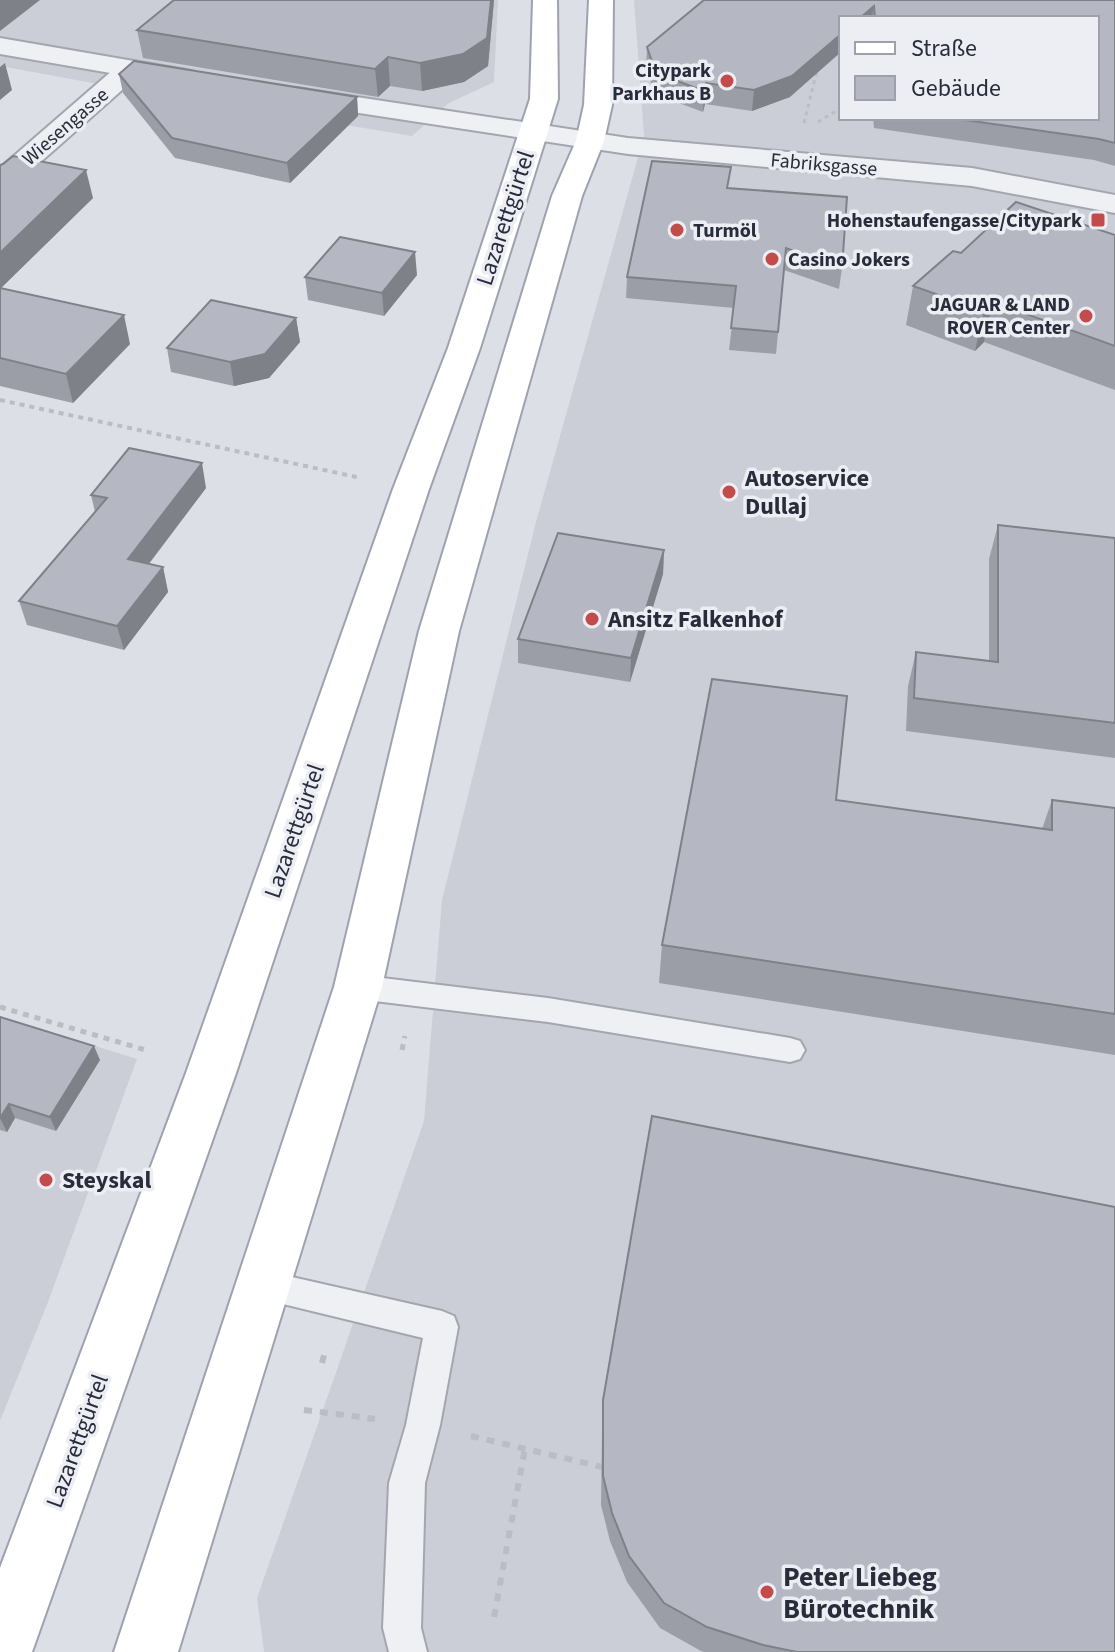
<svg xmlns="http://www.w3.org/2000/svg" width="1115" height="1652" font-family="'Source Sans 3',sans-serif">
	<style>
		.built { fill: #cbced7; fill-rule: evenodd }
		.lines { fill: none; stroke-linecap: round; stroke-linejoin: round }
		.service-casing { stroke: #a3a6af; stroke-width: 4 }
		.minor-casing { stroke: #a3a6af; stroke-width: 4 }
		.tertiary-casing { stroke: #a3a6af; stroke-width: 4 }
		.primary-casing { stroke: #9ea2b0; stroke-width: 4 }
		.path-far3 { stroke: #bbbdc4; stroke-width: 3; stroke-dasharray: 4 4; stroke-linecap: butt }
		.path-far2 { stroke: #bbbdc4; stroke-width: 4; stroke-dasharray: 5 5; stroke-linecap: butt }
		.path-far1 { stroke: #bbbdc4; stroke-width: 5; stroke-dasharray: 6 6; stroke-linecap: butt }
		.path { stroke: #bbbdc4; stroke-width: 6; stroke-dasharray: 8 8; stroke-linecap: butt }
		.service { fill: #eff0f4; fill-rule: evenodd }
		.minor { fill: #eff0f4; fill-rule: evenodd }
		.tertiary { fill: #eff0f4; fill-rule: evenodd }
		.primary { fill: #fff; fill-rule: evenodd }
		.wall { fill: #9c9ea7 }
		.shaded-wall { fill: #7f8188 }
		.building { fill: #b5b8c2; stroke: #7f8188; stroke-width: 2 }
		.poi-dot { fill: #c24c4b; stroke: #eceef4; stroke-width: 3 }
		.labels { text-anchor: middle; stroke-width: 7; stroke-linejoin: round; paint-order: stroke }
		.far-poi-label { font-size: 20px; font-weight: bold; fill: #282c3b; stroke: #eceef4; text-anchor: end }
		.far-street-label { font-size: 20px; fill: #282c3b; stroke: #eceef4 }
		.street-label { font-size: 24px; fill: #282c3b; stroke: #eceef4 }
		.poi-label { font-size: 24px; font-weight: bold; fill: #282c3b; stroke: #eceef4; text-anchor: start }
		.near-poi-label { font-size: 28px; font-weight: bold; fill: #282c3b; stroke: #eceef4; text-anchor: start }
	</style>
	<rect width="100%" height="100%" fill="#dddfe6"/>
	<path class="built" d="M0,0H498L494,82L449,103L412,136L98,84L0,66Z
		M634,0H1115V1652H264L257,1598L424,1121L442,900L536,522L644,136ZM841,18H1097V118H841Z
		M0,1016L137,1059L48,1302L0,1421Z"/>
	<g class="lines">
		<g class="service-casing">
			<path id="service" d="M358,975L548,998L790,1038L800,1041L805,1050L800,1059L790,1062L548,1022L358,999L348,995L344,987L348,979Z
				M261,1270L442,1311L454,1316L458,1327L440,1425L425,1483L421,1628L427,1652H389L383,1628L389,1483L406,1425L423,1338L250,1296L245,1285L250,1274Z"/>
		</g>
		<g class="minor-casing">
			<path id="minor" d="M130,61L139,63L143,69L139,75L10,189L0,192V168L121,63Z"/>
		</g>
		<g class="tertiary-casing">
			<path id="tertiary" d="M0,38L186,70L195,72L199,78L195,84L186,86L0,54Z
				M297,88L628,138L972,168L1115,195V213L972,186L628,154L287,102L284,96L287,90Z"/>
		</g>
		<g class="primary-casing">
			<path id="primary" d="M533,0H557L558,99L480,348L429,489L236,1073L32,1652H0V1568L186,1073L393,489L448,348L530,99Z
				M589,0H613L612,105L604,141L582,196L459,631L382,987L178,1652H114L334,987L419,631L552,196L576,141L584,105Z"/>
		</g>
		<path class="path-far3" d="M818,122L841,108
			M804,123L817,70"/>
		<path class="path-far2" d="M0,400L361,478"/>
		<path class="path-far1" d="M0,1007L149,1051
			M402,1050L405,1036"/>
		<path class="path" d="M322,1363L326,1348
			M304,1410L375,1419
			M471,1436L602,1467
			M494,1617L525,1448"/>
		<use href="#service" class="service"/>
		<use href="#minor" class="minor"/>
		<use href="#tertiary" class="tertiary"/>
		<use href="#primary" class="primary"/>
	</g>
	<path class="wall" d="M174,0H494L488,66L464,82L422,91L390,86L378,97L143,58L137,30Z
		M704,0H1115V166L1094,160L874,128L873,118H1097V18H841L790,97L752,111L705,104L703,112L655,94L646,68L647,47Z
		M119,74L357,97L358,116L290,183L175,158L123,93Z
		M0,165L93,198L1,288L130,344L73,403L0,386Z
		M729,188L842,268L839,289L784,270L776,354L729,350L734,308L626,298L627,277Z
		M1115,235V390L984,342L975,351L906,325L913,286L961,253Z
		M417,275L384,316L308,300L305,277Z
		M296,318L300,342L269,378L234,386L171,372L167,348Z
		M206,488L149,564L163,567L168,592L124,650L27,625L19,601L95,512L91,495Z
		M998,525L1115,538V758L906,731L908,686L916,652L989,661V559Z
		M664,550L663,574L630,682L518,663V639Z
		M836,800L1042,829L1052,800L1115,808V1055L659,983L662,945Z
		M0,1017L100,1060L56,1131L15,1118L7,1132L0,1130Z
		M603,1400L1115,1652H704L701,1651L660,1628L627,1582L610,1541L601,1505L602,1431Z"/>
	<path class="shaded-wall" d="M0,0H40L0,31Z
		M491,0H494L488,66L464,82L422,91L420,63Z
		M874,6L872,18H860Z
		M841,34V52L790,97L752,111L754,90Z
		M388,57L390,86L378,97L375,69Z
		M5,63L12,90L0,100V67Z
		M706,83L705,104L703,112L704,91Z
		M357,97L358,116L290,183L287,163Z
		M86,170L93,198L0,289V253Z
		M415,252L417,275L384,316L382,293Z
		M993,302L984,342L975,351L984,311Z
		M124,315L130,344L73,403L66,374Z
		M296,318L300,342L269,378L234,386L230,362Z
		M202,463L206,488L134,583L128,559Z
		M664,550L663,574L630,682L631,658Z
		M163,567L168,592L124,650L117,626Z
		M94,1046L100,1060L56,1131L50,1117Z
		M9,1104L15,1118L7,1132L0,1118Z"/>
	<path class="building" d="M174,0H491L487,38L463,54L420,63L388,57L375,69L137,30Z
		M704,0H1115V143L1099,139L951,118H1097V18H875L874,6L860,18H841V34L792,76L754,90L706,83L704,91L656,73L647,47Z
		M134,61L357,97L287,163L172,138L119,74Z
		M13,156L86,170L0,253V165L3,164Z
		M652,161L731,167L727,188L847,197L842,268L786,248L778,332L731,328L736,286L627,277Z
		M1016,202L1115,235V346L993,302L984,311L913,286L953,251L961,253Z
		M340,237L415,252L382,293L305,277Z
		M0,288L124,315L66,374L0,358Z
		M211,300L296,318L265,354L230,362L167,348Z
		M129,448L202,463L128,559L163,567L117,626L19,601L107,498L91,495Z
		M998,525L1115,538V723L914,698L916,652L998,662Z
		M558,533L664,550L631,658L518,639Z
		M712,679L847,696L836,800L1052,830V800L1115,808V1014L662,945Z
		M0,1017L94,1046L50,1117L9,1104L0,1118Z
		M652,1116L1115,1207V1652H797L763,1645L707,1627L664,1603L629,1556L612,1513L603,1476V1400Z"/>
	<g class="poi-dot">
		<circle cx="727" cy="81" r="8"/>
		<rect x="1090" y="212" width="16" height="16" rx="4"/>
		<circle cx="677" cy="230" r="8"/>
		<circle cx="772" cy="259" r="8"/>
		<circle cx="1086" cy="316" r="8"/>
		<circle cx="729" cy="492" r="8"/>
		<circle cx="592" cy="619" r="8"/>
		<circle cx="46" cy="1180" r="8"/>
		<circle cx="767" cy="1592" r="8"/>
	</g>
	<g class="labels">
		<g class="far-poi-label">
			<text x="711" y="77">Citypark<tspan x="711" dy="23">Parkhaus B</tspan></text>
			<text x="1082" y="227">Hohenstaufengasse/Citypark</text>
			<text x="693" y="237" text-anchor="start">Turmöl</text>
			<text x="788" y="266" text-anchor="start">Casino Jokers</text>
			<text x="1070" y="311">JAGUAR &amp; LAND<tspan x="1070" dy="23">ROVER Center</tspan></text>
		</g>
		<g class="far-street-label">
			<text transform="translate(65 126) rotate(-41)" y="7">Wiesengasse</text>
			<text transform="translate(824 164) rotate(5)" y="7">Fabriksgasse</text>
		</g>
		<g class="street-label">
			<text transform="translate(505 218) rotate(-72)" y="8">Lazarettgürtel</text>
			<text transform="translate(294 831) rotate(-71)" y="8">Lazarettgürtel</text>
			<text transform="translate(77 1441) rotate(-70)" y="8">Lazarettgürtel</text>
		</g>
		<g class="poi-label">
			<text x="745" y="486">Autoservice<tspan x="745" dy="28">Dullaj</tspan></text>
			<text x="608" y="627">Ansitz Falkenhof</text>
			<text x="62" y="1188">Steyskal</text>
		</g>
		<g class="near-poi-label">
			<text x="783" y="1586">Peter Liebeg<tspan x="783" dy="32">Bürotechnik</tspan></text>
		</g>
	</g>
	<rect x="839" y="16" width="260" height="104" fill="#eceef4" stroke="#9ea0aa" stroke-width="2"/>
	<rect x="855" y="42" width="40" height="12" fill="#ffffff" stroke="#9ea0aa" stroke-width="2"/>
	<text x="911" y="56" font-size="24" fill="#282c3b">Straße</text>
	<rect x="855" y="76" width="40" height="24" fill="#b5b8c2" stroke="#9ea0aa" stroke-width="2"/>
	<text x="911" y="96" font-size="24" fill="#282c3b">Gebäude</text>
</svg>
